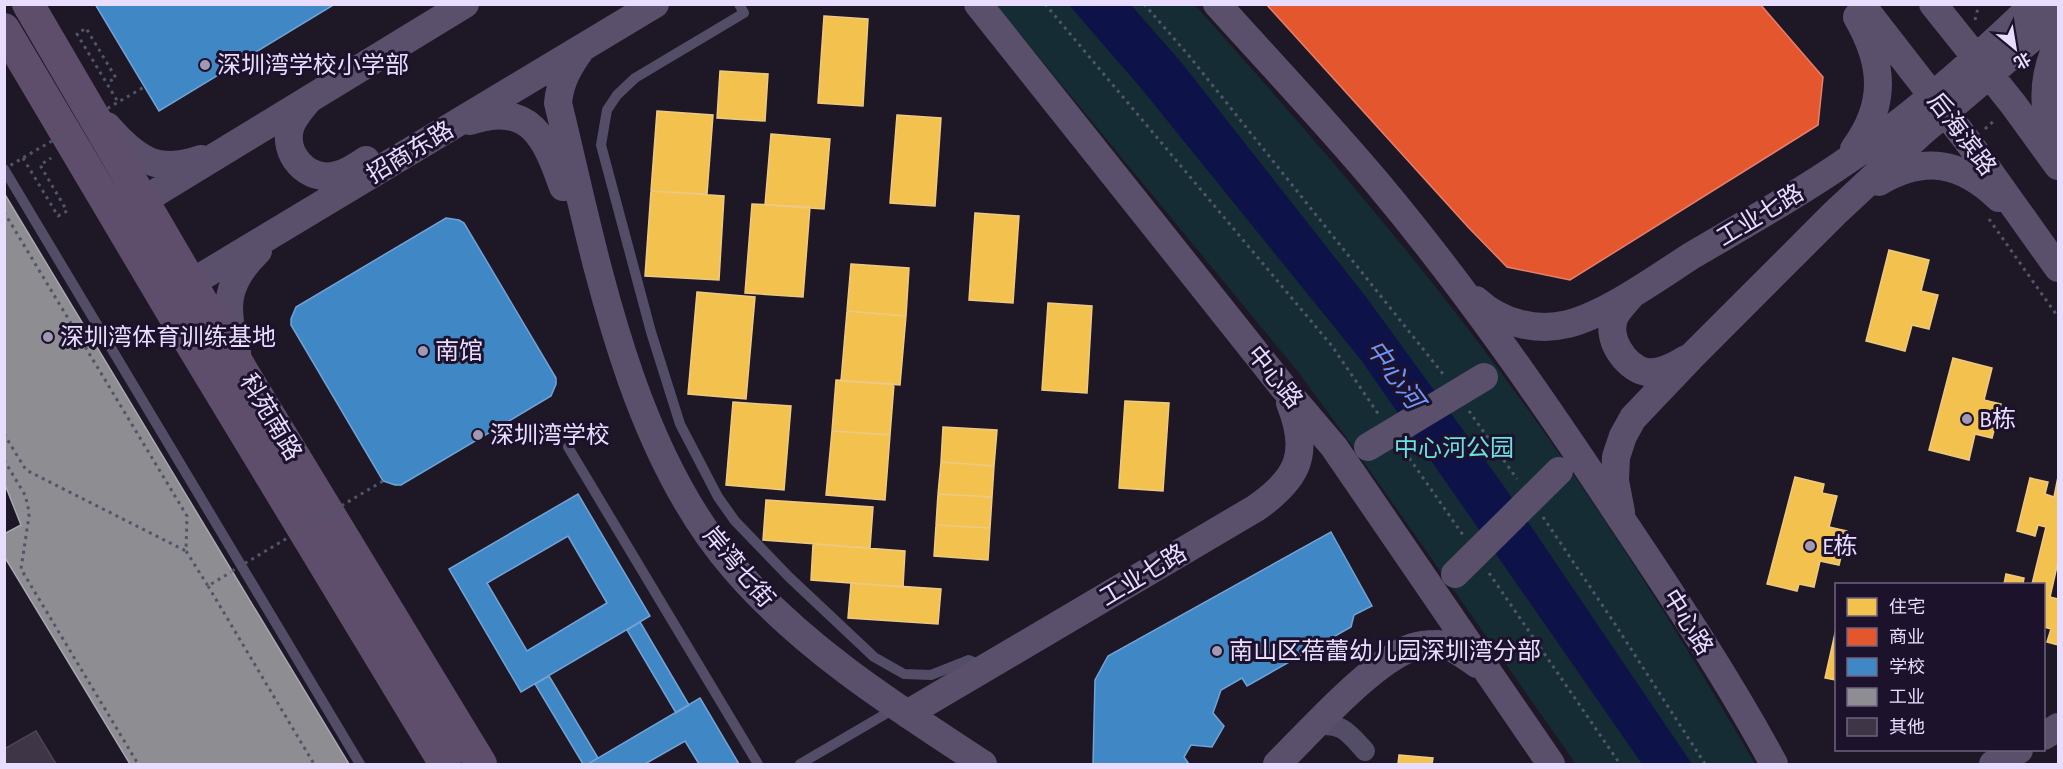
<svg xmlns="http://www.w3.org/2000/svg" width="2063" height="769" font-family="'Alegreya Sans','Noto Sans SC',sans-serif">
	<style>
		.green { fill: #162c34 }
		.water { fill: #0d1348 }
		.homes { fill: #f2c14e; stroke: #efc983; stroke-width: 1.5 }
		.shops { fill: #e4572e; stroke: #e67f6d; stroke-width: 1.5 }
		.schools { fill: #3f88c5; stroke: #72a2d6; stroke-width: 1.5; fill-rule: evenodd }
		.industry { fill: #8d8d92; stroke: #a9a5b3; stroke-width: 1.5 }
		.building { fill: #3e3647; stroke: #4c4358; stroke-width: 1.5 }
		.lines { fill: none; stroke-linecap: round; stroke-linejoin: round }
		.path { stroke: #505668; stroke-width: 3; stroke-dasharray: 3 4.5; stroke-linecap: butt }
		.lane { stroke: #544d67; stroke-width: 10 }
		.street { stroke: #544d67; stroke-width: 20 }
		.secondary { stroke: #5a506c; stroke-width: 28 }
		.primary { stroke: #5f4e6b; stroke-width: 32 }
		.path-bridge { stroke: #505668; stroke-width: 3; stroke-dasharray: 3 4.5; stroke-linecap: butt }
		.secondary-bridge { stroke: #5a506c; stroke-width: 28 }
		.poi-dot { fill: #a298b3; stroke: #1d122c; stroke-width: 2 }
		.labels { text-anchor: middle; stroke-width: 6; stroke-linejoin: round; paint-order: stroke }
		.poi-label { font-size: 24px; fill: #e9ddff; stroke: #1d122c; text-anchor: start }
		.street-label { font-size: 24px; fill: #e9ddff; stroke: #1d122c }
		.park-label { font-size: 24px; fill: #67e1e1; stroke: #1d122c }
		.water-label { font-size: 26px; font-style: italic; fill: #6c96fe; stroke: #1d122c }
	</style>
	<rect width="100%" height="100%" fill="#1e1826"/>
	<path class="green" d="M996,5H1195C1304,127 1413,252 1510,385C1599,506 1680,634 1755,764H1576L1349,441L1299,373Z"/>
	<path class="water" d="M1069,5H1131L1181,62L1366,297L1501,482L1692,764H1642L1361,360L1140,87Z"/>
	<path class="homes" d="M1620,4H1673V8L1678,6L1684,28L1697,24L1705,53L1692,57L1698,77L1648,91L1632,56L1628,39V20Z
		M824,16L868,19L863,106L818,103Z
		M1790,44L1794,71L1806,69L1813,112L1772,125H1730L1723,83L1734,81L1729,54Z
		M720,71L768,74L765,121L717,118Z
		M657,111L713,115L707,194L651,191Z
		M897,115L941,118L935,206L890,203Z
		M771,134L830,139L824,209L765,205Z
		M1647,136L1672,171L1656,182L1670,202L1630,230L1616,211L1596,226L1604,236L1556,271L1522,224L1531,212L1543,202L1571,191L1584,171L1601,156L1625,142Z
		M651,191L724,196L719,280L645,276Z
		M752,204L810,207L803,297L745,293Z
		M975,213L1019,216L1013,303L969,300Z
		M1889,250L1929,260L1921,291L1938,295L1929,329L1912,325L1905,351L1866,341Z
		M851,264L909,268L906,316L847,311Z
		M697,292L755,297L746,399L688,394Z
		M1048,303L1092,306L1087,393L1042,390Z
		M847,311L906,316L900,385L841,381Z
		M1953,358L1992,368L1984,400L2001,404L1992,438L1975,434L1969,460L1929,450Z
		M836,380L894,384L890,435L832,431Z
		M1125,401L1169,403L1163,491L1119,488Z
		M733,402L791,406L784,490L726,485Z
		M943,427L997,430L994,466L941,462Z
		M832,431L890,435L885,500L826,495Z
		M941,462L994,466L992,497L938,494Z
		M1795,477L1824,484L1822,493L1837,496L1829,527L1847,531L1839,565L1820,561L1814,587L1799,584L1797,591L1767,584Z
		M2058,477V562L2050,597L2058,599V598V645L2047,642L2051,629L2044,627V584H2032L2046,527L2038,525L2035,536L2017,531L2030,478L2048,482L2045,494L2054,497Z
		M938,494L992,497L990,528L936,525Z
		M766,500L873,507L870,548L763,540Z
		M936,525L990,528L988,560L934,556Z
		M813,544L905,551L903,587L811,580Z
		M2006,574L2024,578L2023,584H2004Z
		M851,583L941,589L938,624L848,618Z
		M1836,629V680L1825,678Z
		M1399,755L1433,758L1432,764H1398Z"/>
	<path class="shops" d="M1266,4H1760L1823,77L1818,125L1570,280L1507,267L1468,227Z"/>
	<path class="schools" d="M95,4H335L159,111Z
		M446,218L459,220L464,223L556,378V384L551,396L401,485H395L383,481L291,325V319L296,307Z
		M578,494L650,616L521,692L449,569ZM568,536L607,603L527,651L487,583Z
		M1331,532L1372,606L1354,615L1351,627L1247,686L1242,678L1221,690L1213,713L1224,726L1212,747L1191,745L1184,757L1189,764H1093L1095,680L1108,656Z
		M640,622L689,705L676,713L627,630Z
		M549,676L598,758L588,764H583L535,684Z
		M700,698L739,764H699L685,741L645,764H588Z"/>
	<path class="industry" d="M4,193L232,571L349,764H130L4,556V534L21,525L4,482Z"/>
	<path class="building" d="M36,731L56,764H4V749Z"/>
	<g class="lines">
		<path class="path" d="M1045,4L1332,346L1379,415
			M1144,4L1190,57L1443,374
			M1975,20L1979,4
			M110,81L116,78L86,28L77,34L118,102
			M1985,129L1996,119
			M23,158L58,216L67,211L40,165L51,158
			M4,212L187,516L186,551L208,586L231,572
			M1989,219L2058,317
			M1469,411L1517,479
			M4,434L26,470L186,551
			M1405,452L1463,535
			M4,460L25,495L28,506L29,516L21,569L138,764
			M1543,517L1613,621L1705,764
			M1489,573L1620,764
			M208,586L314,764"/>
		<path class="lane" d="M739,4L744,13L635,78L617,95L607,110L601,145L651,332L680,424L718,497L735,521L789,577L874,657L904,674L931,675L969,660L983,666
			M4,169L360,764
			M568,447L758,764
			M800,764L894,709"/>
		<path class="street" d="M1315,726C1341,721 1349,733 1365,751"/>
		<path class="secondary" d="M978,4L1283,387L1334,447L1551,764
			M1217,4C1271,64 1327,123 1379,185C1465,288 1542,399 1616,511C1671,593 1727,677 1774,764
			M1861,4L1969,143L2058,268
			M1933,4L2013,104L2058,166
			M582,48C569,66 560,81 558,103C595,255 629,448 735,569C804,649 896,707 983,764
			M307,102C301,109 295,116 291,125C281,154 308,183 337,175C347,173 357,166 366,160
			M470,121C531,101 546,139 563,187
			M107,126C135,158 157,175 201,159
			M1854,149C1887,104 1884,64 1857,17
			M2058,151C2041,114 2041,79 2058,43
			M1879,182C1925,155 1961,162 1999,198
			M116,217L465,4
			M1632,294C1627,301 1619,308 1615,316C1605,338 1625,367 1646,372C1661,374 1674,366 1686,359
			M171,295L655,4
			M1476,300C1501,323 1536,332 1568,324C1607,314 1657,278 1691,256C1742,226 1794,197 1842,164C1910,119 1975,61 2034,4
			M237,353C224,309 224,284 258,251
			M1621,512L1615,481L1616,457L1623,436L1633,418L1692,356L1835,213L1922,132L2058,16
			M907,714L1256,508C1299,478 1310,453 1290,403
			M2044,736L2058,727
			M1277,764C1310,732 1371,662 1413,647C1419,645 1429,644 1436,644C1450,643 1465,656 1477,664
			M1993,764L2019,750"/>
		<path class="primary" d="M28,4L243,372L481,764
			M4,29L176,319L445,764"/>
		<path class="path-bridge" d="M4,169L144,87
			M232,571L383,481"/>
		<path class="secondary-bridge" d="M1368,447L1484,377
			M1455,574L1559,471"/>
	</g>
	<g class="poi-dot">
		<circle cx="205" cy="65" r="6"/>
		<circle cx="48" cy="337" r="6"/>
		<circle cx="423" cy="351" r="6"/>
		<circle cx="1967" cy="419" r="6"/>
		<circle cx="478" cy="435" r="6"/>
		<circle cx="1810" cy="546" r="6"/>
		<circle cx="1217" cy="651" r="6"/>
	</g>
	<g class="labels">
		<g class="poi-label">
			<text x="217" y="73">深圳湾学校小学部</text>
			<text x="60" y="345">深圳湾体育训练基地</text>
			<text x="435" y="359">南馆</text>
			<text x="1979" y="427">B栋</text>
			<text x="490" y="443">深圳湾学校</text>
			<text x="1822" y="554">E栋</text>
			<text x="1229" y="659">南山区蓓蕾幼儿园深圳湾分部</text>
		</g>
		<g class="street-label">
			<text transform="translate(1962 134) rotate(53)" y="8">后海滨路</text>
			<text transform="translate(410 152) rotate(-31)" y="8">招商东路</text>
			<text transform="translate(1760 215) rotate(-31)" y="8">工业七路</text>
			<text transform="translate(1275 377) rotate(51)" y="8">中心路</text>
			<text transform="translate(271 417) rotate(59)" y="8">科苑南路</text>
			<text transform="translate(739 567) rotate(50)" y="8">岸湾七街</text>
			<text transform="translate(1143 575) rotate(-31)" y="8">工业七路</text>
			<text transform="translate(1688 622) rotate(58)" y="8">中心路</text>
		</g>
		<g class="park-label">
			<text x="1454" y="456">中心河公园</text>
		</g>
		<g class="water-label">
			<text transform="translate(1395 374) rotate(54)" y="9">中心河</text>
		</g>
	</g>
	<rect width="2063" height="769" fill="none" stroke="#e9ddff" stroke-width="12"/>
	<rect x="1835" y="583" width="210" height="168" fill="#1d122c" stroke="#6f6380" stroke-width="1.5"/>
	<rect x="1847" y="598" width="30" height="18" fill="#f2c14e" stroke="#6f6380" stroke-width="1.5"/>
	<text x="1889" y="613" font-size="18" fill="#e9ddff">住宅</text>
	<rect x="1847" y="628" width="30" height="18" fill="#e4572e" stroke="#6f6380" stroke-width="1.5"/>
	<text x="1889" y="643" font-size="18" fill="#e9ddff">商业</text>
	<rect x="1847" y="658" width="30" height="18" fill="#3f88c5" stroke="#6f6380" stroke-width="1.5"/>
	<text x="1889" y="673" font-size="18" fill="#e9ddff">学校</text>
	<rect x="1847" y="688" width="30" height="18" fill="#8d8d92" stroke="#6f6380" stroke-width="1.5"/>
	<text x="1889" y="703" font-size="18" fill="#e9ddff">工业</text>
	<rect x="1847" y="718" width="30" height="18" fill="#3e3647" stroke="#6f6380" stroke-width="1.5"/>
	<text x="1889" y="733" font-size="18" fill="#e9ddff">其他</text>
	<g transform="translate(2015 48) rotate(150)" stroke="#1d122c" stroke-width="4.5" paint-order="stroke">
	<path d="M0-4.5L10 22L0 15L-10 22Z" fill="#e9ddff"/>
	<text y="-9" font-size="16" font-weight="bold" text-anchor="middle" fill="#e9ddff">北</text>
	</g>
</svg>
